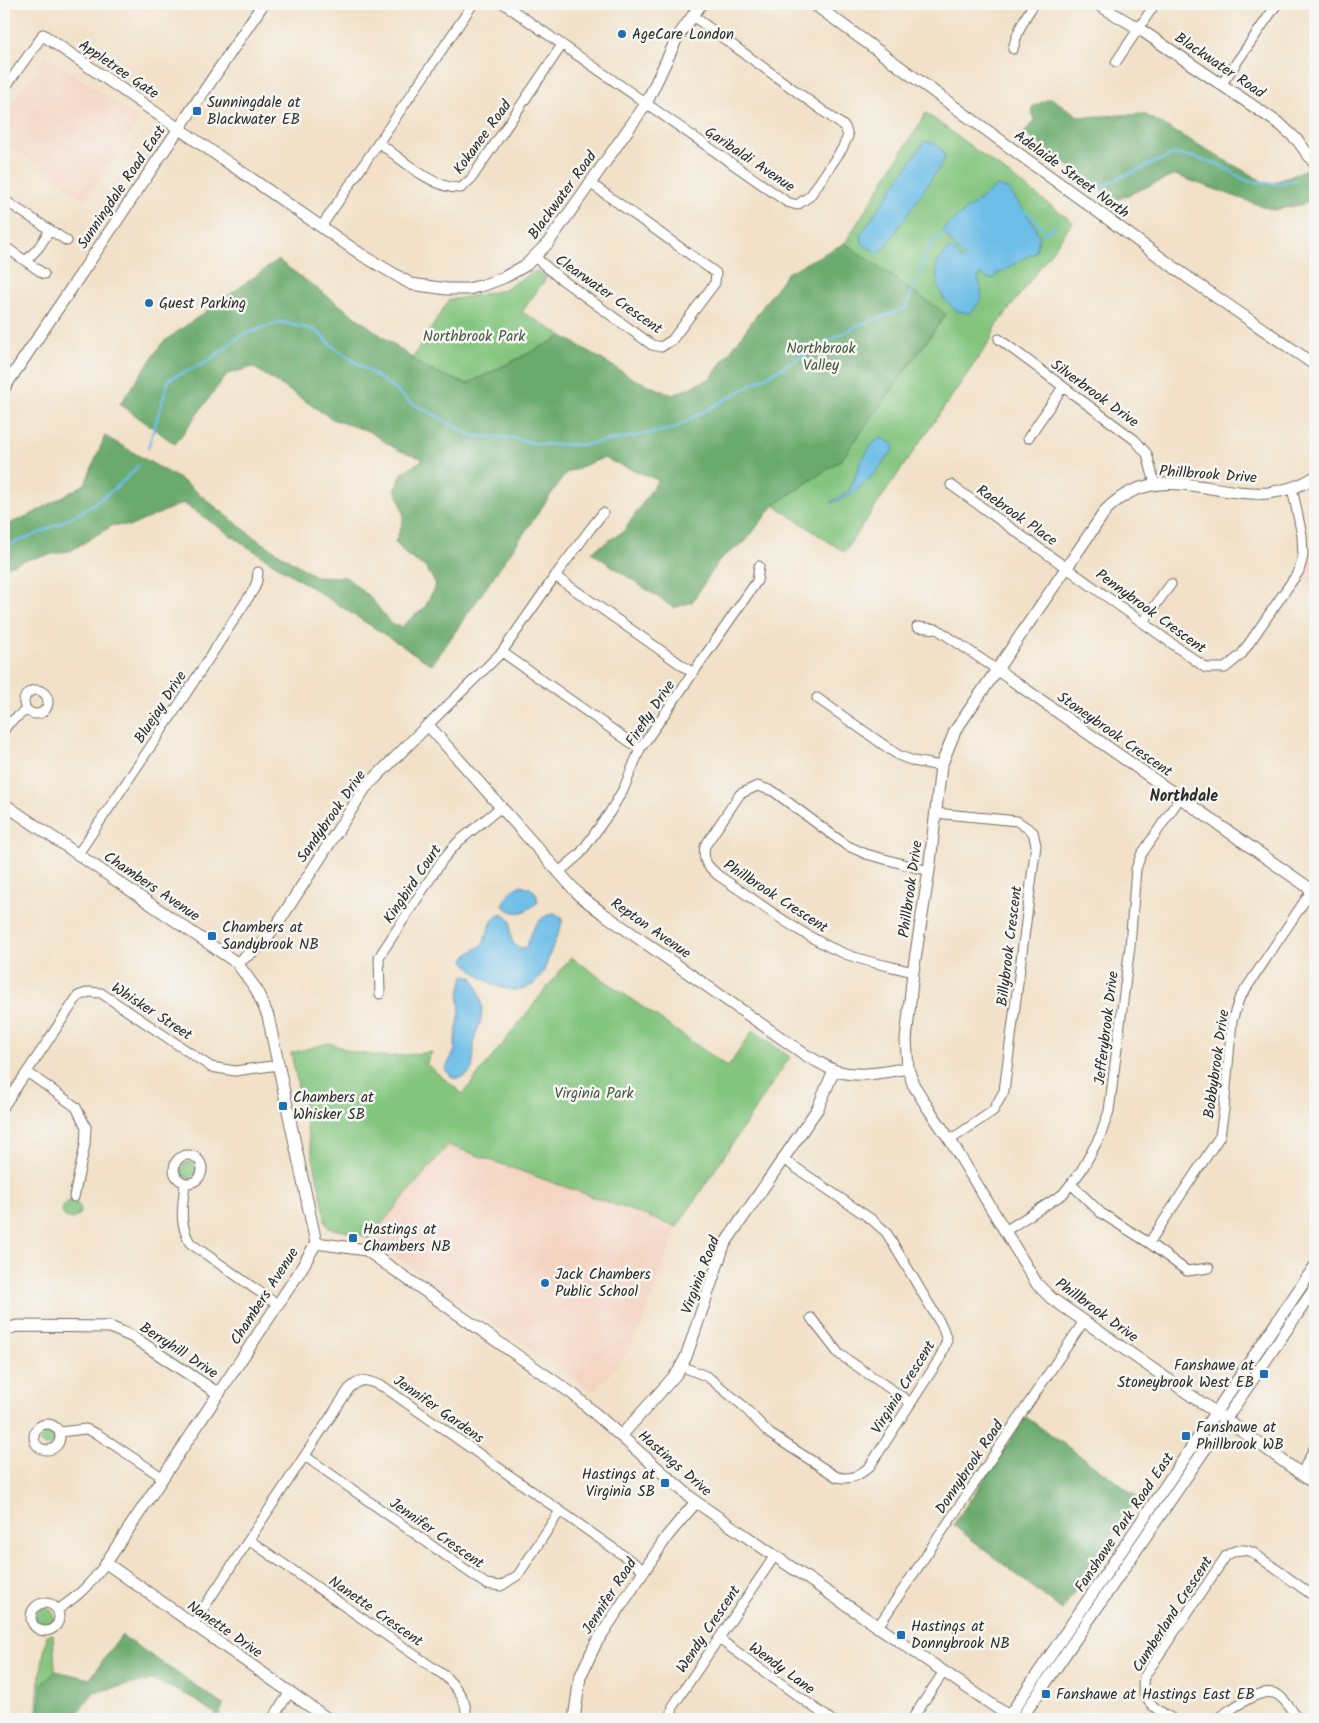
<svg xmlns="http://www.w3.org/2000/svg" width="1319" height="1723" font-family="Kalam,sans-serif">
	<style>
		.built { fill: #f5d3c1 }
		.green { fill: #83c57e; stroke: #577854 }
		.forest { fill: #6aaa6d; stroke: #4a6a4c }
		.water { fill: #6dbee8; stroke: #4c748a }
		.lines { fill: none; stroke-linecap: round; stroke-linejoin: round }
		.stream { stroke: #6dbee8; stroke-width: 2.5 }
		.street-casing { stroke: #716b62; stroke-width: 11 }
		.secondary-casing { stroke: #716b62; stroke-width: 13 }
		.street { stroke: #fff; stroke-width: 9 }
		.secondary { stroke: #fff; stroke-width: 11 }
		.poi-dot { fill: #1f6fb2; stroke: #f6f6f2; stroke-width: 2 }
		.labels { text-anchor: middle; stroke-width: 5; stroke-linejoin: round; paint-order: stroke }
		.poi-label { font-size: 15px; fill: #2b2b2b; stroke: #f6f6f2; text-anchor: start }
		.street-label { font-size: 15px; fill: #2b2b2b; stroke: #f6f6f2 }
		.park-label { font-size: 15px; fill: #455944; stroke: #f6f6f2 }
		.neighbourhood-label { font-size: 16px; font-weight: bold; fill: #2b2b2b; stroke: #f6f6f2 }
	</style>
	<rect width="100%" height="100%" fill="#f6f6f2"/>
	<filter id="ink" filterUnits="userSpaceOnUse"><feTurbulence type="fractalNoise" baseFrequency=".02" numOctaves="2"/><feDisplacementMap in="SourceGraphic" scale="10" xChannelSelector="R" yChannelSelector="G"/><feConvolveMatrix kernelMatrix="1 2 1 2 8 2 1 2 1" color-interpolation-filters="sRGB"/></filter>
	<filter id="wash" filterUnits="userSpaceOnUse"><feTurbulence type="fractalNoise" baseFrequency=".0096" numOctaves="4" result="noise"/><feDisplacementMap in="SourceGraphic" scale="20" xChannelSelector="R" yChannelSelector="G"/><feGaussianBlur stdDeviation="1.12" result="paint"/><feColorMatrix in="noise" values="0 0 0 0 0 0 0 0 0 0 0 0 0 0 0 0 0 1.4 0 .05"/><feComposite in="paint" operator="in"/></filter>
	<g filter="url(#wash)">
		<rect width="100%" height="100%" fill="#f2e1c8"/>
		<path class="built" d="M46,54L140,120L85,199L4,141V114Z
			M1315,491V588L1307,581L1313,549L1303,497Z
			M448,1145L677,1227L641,1328L623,1359L593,1392L369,1239Z"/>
		<path class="green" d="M926,113L1073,222L996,327L990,341L844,552L774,505L841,460L946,315L845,243Z
			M535,271L547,277L522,312L563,336L467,384L427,369L412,359L449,300L503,290Z
			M571,957L728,1067L753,1030L790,1057L677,1227L448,1145L369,1239L361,1235L329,1228L325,1220L324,1210L291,1053L329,1043L353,1052L386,1057L432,1052L426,1064L463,1094Z
			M181 1170a8 8 0 1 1 16 0a8 8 0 1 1-16 0Z
			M62 1210a9 9 0 1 1 18 0a9 9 0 1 1-18 0Z
			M38 1437a9 9 0 1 1 18 0a9 9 0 1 1-18 0Z
			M36 1617a9 9 0 1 1 18 0a9 9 0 1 1-18 0Z
			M53,1634L55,1668L54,1719H36L39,1682L47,1635Z"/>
		<path class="forest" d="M1051,98L1080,117L1144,114L1269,185L1306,169L1315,181V199L1300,205L1273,210L1175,175L1116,200L1024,133L1034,120L1032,107Z
			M845,243L946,314L841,460L774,505L745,542L721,558L692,602L674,608L591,552L624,531L658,480L603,458L566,473L432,665L248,547L183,503L131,526L113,525L72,550L21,561L4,568V526L32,514L85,484L105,436L183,481L255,538L315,576L346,577L371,598L390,623L401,627L425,607L436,584L425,567L406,555L395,542C406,516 406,515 395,489L403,472L424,459L398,450L368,431L334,420L253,367L227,374L175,444L120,404L163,342L278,260L427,369L467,384L563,336L634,379L673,395L711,378L787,273Z
			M1026,1417L1138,1497L1062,1610L953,1525Z
			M121,1635L224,1705L218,1716L191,1697L153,1680L94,1692L79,1711L77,1719H39L42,1684L56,1671L90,1679Z"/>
		<path class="water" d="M925,141C936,144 943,147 945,159L884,249L878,252L870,249L862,243L861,234Z
			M997,186L1008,189L1036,227V231L1040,236L1035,253L1020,260L1001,273L998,272L995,278L989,279L980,274L978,279C984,296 983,300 970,313L957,311L943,298L937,282V264L948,249L950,248L962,260L965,257L956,249L943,231L946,226Z
			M881,438L893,444L894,449L892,452L875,473L852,494L832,503L831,502L850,490L861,461L873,443Z
			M521,885L530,888L536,893L538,902C525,913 517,917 503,906C506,895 511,890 521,885Z
			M554,913L562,917C563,928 556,935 553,946C548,958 546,971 537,981C517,1003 477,980 464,960L466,956L483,944L492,921L498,915H505L511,921C511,933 508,943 521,948L527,947C531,931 537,917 554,913Z
			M464,975L473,977C479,990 484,1005 481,1019C479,1027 474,1036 474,1045C473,1061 476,1080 453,1078L445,1070L455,1050V1040L460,1012L459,1001L460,990Z"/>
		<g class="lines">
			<path class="stream" d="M1098,190L1117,179L1174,154L1193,157L1218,164L1247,181L1276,184L1296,180
				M1022,211H1024L1035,219L1046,233L1056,225
				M148,448L169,379L207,362L242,335L281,322L315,330L335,348L388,384L407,400L473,436L513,438L538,444L584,445L673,429L856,326L906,308L931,242L948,232
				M4,546C47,533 109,501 138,466"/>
		</g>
	</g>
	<g filter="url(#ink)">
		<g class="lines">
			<g class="street-casing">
				<path id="street" d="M504,4L787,202L797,205L810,196L842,149L848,136L845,127L693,16
					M1013,49C1017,32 1024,18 1034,4
					M1116,62L1155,4
					M1221,85L1277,4
					M4,89L43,35
					M378,142C400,158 434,190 461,188L471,179L562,45
					M4,200L67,241
					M321,227L473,4
					M4,246L44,274
					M535,257L557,276L652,345L661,347L672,340L715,283L716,273L590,183
					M26,261L39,247L50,230
					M999,339L1135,440L1147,454L1155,484
					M1028,438L1063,387
					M951,485L1206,668H1225L1241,655L1299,571L1303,556L1302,535L1292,488
					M555,576L693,673
					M1143,622L1171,584
					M917,627L937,629L996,669
					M502,652L640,749
					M24 702a12 12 0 1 1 24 0a12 12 0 1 1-24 0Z
					M817,698L898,755L913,761L941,766
					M428,725L502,652L555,576L591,528L603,513
					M4,730L9,723L26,710
					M935,813L1017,821L1033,832L1036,845L1004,1091L993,1111L950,1140
					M78,854L174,712L254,589L257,581L258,572
					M559,872L580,854L610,812L624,788L640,749L757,581L759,566
					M913,972C890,966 865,962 843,953C801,936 757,901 719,876C707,866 702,861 705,846L740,794L757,786L773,791L846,845L866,854L929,871
					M380,994L379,957L443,859L458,842L501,807
					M27,1072L76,1107L86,1127L85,1145L74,1197
					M4,1106L78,996L89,992L101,993L211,1067L235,1071L279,1065
					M174 1169a14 14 0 1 1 28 0a14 14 0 1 1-28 0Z
					M185,1183C183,1206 178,1221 190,1243L278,1305
					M1071,1184L1101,1213L1149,1243L1187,1271L1209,1268
					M1005,1231L1063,1194L1081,1171L1090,1155L1101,1134L1109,1111L1130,946L1136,869L1141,855L1180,798
					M1149,1243L1220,1136L1224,1109L1232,1021L1239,999L1312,890
					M811,1318L839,1354L911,1403
					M681,1366L708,1377L741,1404L770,1434L837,1477C851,1480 859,1476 870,1466L940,1358L947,1340L942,1326L886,1232L871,1219L783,1159
					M34 1437a13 13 0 1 1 26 0a13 13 0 1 1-26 0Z
					M59,1432L86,1429L99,1435L162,1477
					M305,1456L486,1584L501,1586L518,1575L560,1511
					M1301,1474L1315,1447
					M249,1540L445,1676C457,1689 468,1700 466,1719
					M31 1617a14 14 0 1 1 28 0a14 14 0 1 1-28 0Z
					M57,1610C79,1596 90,1584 106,1563
					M193,1624L349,1389C363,1376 368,1381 384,1387L644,1570
					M877,1628L1084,1321
					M719,1639L830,1719
					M272,1719L290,1692
					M671,1719L673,1706L774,1557
					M912,1719L943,1673
					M1173,1719C1155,1709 1139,1700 1144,1677L1226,1556C1234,1550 1243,1548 1252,1552L1315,1597
					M1216,1719C1230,1711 1262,1684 1278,1695C1287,1701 1292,1711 1298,1719"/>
			</g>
			<g class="secondary-casing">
				<path id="secondary" d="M814,4L1190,279L1315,365
					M1097,4L1138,28L1281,125L1298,141L1315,164
					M43,35L362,255L411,284L447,289H468L484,285L505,277L526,265L548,243L646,104L677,38L701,4
					M4,388L263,4
					M1315,477C1301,486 1285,491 1268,493C1210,497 1155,460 1106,510L955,731L941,766L929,871L913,972L906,1040L908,1068L913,1084L928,1108L950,1140L1037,1284L1051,1298L1232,1424L1315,1484
					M996,669L1315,892
					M4,804L237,963L256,989L268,1016L316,1243L300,1271L106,1563L328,1719
					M237,963L260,946L280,920L365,788L428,725L580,896L601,912L807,1056C817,1061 826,1067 836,1071C860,1078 884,1072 908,1068
					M316,1243L366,1250L574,1395L696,1502L1013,1719
					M4,1330L17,1326L110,1327L133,1337L219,1394
					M621,1436L678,1372L686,1357L724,1245L818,1108L834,1070
					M574,1719L580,1677L596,1643L668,1535L696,1502
					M1007,1719L1315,1266
					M1021,1719L1315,1288"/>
			</g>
			<use href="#street" class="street"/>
			<use href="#secondary" class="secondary"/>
		</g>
	</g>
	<g class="poi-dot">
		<circle cx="622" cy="34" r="5"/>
		<rect x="192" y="106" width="10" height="10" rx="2.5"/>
		<circle cx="149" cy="303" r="5"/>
		<rect x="207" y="931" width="10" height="10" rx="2.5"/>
		<rect x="278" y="1101" width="10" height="10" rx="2.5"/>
		<rect x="348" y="1233" width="10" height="10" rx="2.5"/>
		<circle cx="545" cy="1283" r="5"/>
		<rect x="1259" y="1369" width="10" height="10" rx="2.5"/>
		<rect x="1181" y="1431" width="10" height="10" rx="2.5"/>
		<rect x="660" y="1478" width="10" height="10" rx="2.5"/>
		<rect x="896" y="1630" width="10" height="10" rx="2.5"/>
		<rect x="1041" y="1689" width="10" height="10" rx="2.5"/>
	</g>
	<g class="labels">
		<g class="poi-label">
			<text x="632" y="39">AgeCare London</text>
			<text x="207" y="107">Sunningdale at<tspan x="207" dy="17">Blackwater EB</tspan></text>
			<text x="159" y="308">Guest Parking</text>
			<text x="222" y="932">Chambers at<tspan x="222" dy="17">Sandybrook NB</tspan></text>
			<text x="293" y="1102">Chambers at<tspan x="293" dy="17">Whisker SB</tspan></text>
			<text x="363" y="1234">Hastings at<tspan x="363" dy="17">Chambers NB</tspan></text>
			<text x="555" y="1279">Jack Chambers<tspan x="555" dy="17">Public School</tspan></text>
			<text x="1254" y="1370" text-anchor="end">Fanshawe at<tspan x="1254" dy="17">Stoneybrook West EB</tspan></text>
			<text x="1196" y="1432">Fanshawe at<tspan x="1196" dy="17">Phillbrook WB</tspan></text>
			<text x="655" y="1479" text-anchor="end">Hastings at<tspan x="655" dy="17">Virginia SB</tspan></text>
			<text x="911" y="1631">Hastings at<tspan x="911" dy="17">Donnybrook NB</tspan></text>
			<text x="1056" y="1699">Fanshawe at Hastings East EB</text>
		</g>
		<g class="street-label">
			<text transform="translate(1220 65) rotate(34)" y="5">Blackwater Road</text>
			<text transform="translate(119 69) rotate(34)" y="5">Appletree Gate</text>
			<text transform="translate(482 137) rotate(-54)" y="5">Kokanee Road</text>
			<text transform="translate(750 159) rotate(34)" y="5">Garibaldi Avenue</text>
			<text transform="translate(1072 174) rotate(36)" y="5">Adelaide Street North</text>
			<text transform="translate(121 187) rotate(-56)" y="5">Sunningdale Road East</text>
			<text transform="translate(562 195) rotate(-54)" y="5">Blackwater Road</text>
			<text transform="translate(609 294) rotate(35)" y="5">Clearwater Crescent</text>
			<text transform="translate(1095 393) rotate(36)" y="5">Silverbrook Drive</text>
			<text transform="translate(1208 474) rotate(4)" y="5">Phillbrook Drive</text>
			<text transform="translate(1017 515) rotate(35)" y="5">Raebrook Place</text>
			<text transform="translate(1151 611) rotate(36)" y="5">Pennybrook Crescent</text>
			<text transform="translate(160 707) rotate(-57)" y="5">Bluejay Drive</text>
			<text transform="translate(650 713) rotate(-56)" y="5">Firefly Drive</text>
			<text transform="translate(1115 734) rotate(35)" y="5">Stoneybrook Crescent</text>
			<text transform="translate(331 816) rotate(-55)" y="5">Sandybrook Drive</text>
			<text transform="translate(412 884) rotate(-56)" y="5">Kingbird Court</text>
			<text transform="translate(152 886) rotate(34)" y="5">Chambers Avenue</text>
			<text transform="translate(910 889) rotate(-82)" y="5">Phillbrook Drive</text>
			<text transform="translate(776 896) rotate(33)" y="5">Phillbrook Crescent</text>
			<text transform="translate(651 928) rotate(35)" y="5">Repton Avenue</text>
			<text transform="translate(1009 946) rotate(-83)" y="5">Billybrook Crescent</text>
			<text transform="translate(152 1011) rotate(33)" y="5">Whisker Street</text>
			<text transform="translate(1106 1028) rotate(-83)" y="5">Jefferybrook Drive</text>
			<text transform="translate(1216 1064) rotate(-82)" y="5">Bobbybrook Drive</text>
			<text transform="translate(700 1275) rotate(-69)" y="5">Virginia Road</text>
			<text transform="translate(264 1296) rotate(-57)" y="5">Chambers Avenue</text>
			<text transform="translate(1097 1310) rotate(36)" y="5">Phillbrook Drive</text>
			<text transform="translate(179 1350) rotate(33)" y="5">Berryhill Drive</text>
			<text transform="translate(903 1387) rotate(-58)" y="5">Virginia Crescent</text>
			<text transform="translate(439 1409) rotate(35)" y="5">Jennifer Gardens</text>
			<text transform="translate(675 1463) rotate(41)" y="5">Hastings Drive</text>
			<text transform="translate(969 1467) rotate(-56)" y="5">Donnybrook Road</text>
			<text transform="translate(1124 1522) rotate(-56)" y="5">Fanshawe Park Road East</text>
			<text transform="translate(437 1533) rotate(35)" y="5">Jennifer Crescent</text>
			<text transform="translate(609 1596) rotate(-57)" y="5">Jennifer Road</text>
			<text transform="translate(376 1611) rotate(35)" y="5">Nanette Crescent</text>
			<text transform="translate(1172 1614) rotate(-57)" y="5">Cumberland Crescent</text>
			<text transform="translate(225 1629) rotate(35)" y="5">Nanette Drive</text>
			<text transform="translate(708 1629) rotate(-56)" y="5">Wendy Crescent</text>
			<text transform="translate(782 1668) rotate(36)" y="5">Wendy Lane</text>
		</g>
		<g class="park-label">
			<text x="474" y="341">Northbrook Park</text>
			<text x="821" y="353">Northbrook<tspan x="821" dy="17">Valley</tspan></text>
			<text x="594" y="1098">Virginia Park</text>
		</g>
		<g class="neighbourhood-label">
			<text x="1184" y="801">Northdale</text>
		</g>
	</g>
	<rect width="1319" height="1723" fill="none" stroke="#f6f6f2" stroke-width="20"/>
</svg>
